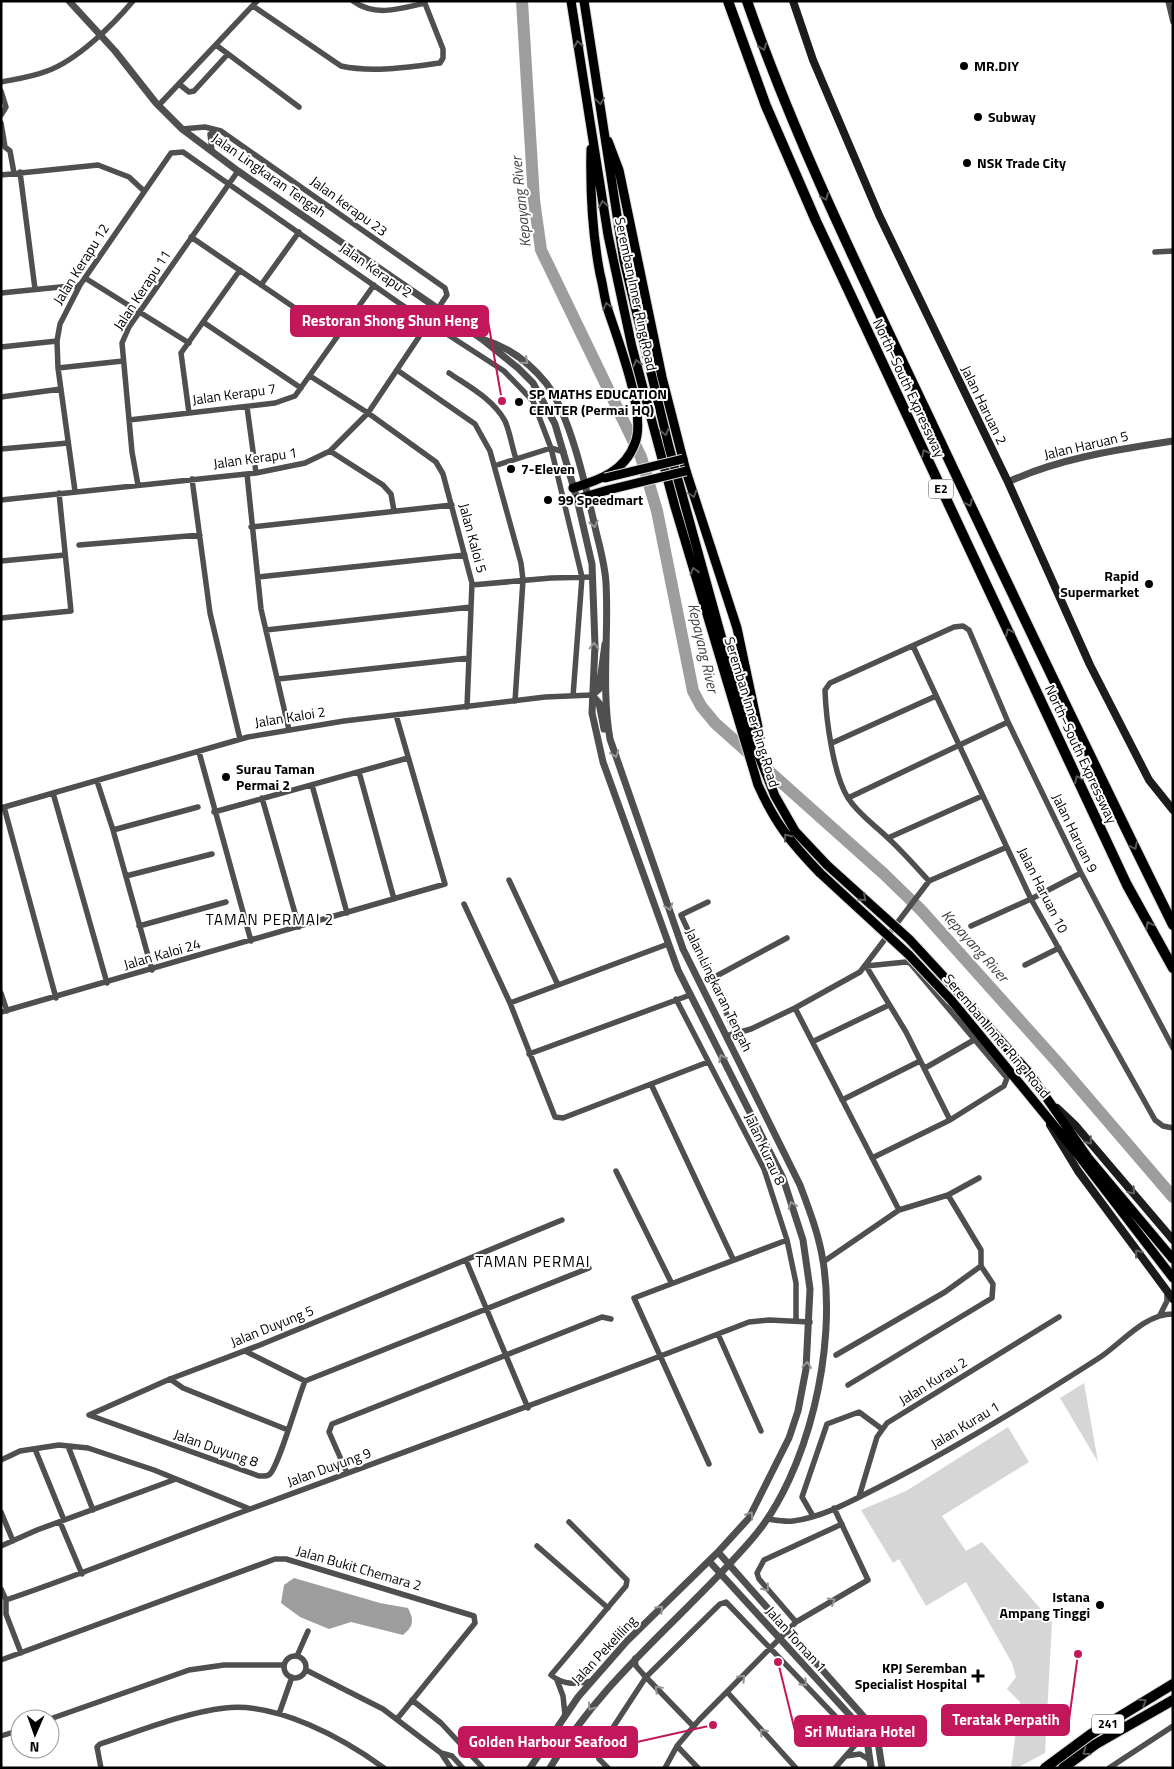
<svg xmlns="http://www.w3.org/2000/svg" width="1174" height="1769" font-family="'Titillium Web',sans-serif">
	<style>
		.green { fill: #d6d6d6 }
		.water { fill: #9d9d9d }
		.lines { fill: none; stroke-linecap: round; stroke-linejoin: round }
		.river { stroke: #9d9d9d; stroke-width: 12 }
		.primary-casing { stroke: #dbdbdb; stroke-width: 11 }
		.trunk-casing { stroke: #dbdbdb; stroke-width: 12 }
		.motorway-casing { stroke: #dbdbdb; stroke-width: 12 }
		.minor { stroke: #4f4f4f; stroke-width: 5.5 }
		.tertiary { stroke: #4f4f4f; stroke-width: 7 }
		.secondary { stroke: #1c1c1c; stroke-width: 8 }
		.primary { stroke: #000; stroke-width: 9 }
		.trunk { stroke: #000; stroke-width: 10 }
		.motorway { stroke: #000; stroke-width: 10 }
		.primary-bridge-casing { stroke: #dbdbdb; stroke-width: 11; stroke-linecap: butt }
		.primary-bridge { stroke: #000; stroke-width: 9 }
		.oneway { stroke: #595959 }
		.oneway2 { stroke: #959595 }
		.oneway3 { stroke: #606060 }
		.poi-dot { fill: #000; stroke: #fff; stroke-width: 2 }
		.labels { text-anchor: middle; stroke-width: 4; stroke-linejoin: round; paint-order: stroke }
		.shield { fill: #fff; stroke: #4c4c4c; stroke-width: 1 }
		.shield-label { font-size: 12px; font-weight: bold; fill: #000 }
		.poi-label { font-size: 14px; font-weight: bold; fill: #000; stroke: #fff; text-anchor: start }
		.street-label { font-size: 14px; fill: #000; stroke: #fff }
		.water-label { font-size: 15px; font-style: italic; fill: #3e3e3e; stroke: #fff }
		.neighbourhood-label { font-size: 15px; letter-spacing: 1px; fill: #000; stroke: #fff }
		.leader { fill: none; stroke: #c2185b; stroke-width: 2 }
		.callout-dot { fill: #c2185b; stroke: #fff; stroke-width: 2 }
		.callout { fill: #c2185b; stroke: #c2185b; stroke-width: 2 }
		.callout-label { font-size: 15px; text-anchor: middle; font-weight: bold; fill: #fff }
	</style>
	<rect width="100%" height="100%" fill="#fff"/>
	<path class="green" d="M1084,1383L1098,1462L1060,1398Z
		M1008,1427L1029,1462L942,1516L966,1551L982,1542L1052,1622L1045,1753L1017,1768H1011L1020,1702L1007,1689L1016,1677L1012,1663L966,1582L926,1606L899,1559L893,1563L861,1510L906,1491Z"/>
	<path class="water" d="M294,1578L380,1603L408,1608C414,1620 414,1626 403,1635L351,1622L329,1629L300,1617L281,1603L284,1585Z"/>
	<g class="lines">
		<path class="river" d="M522,1L534,200L541,250L641,457L657,511L693,691L701,706L715,723L884,874L921,910L1058,1063L1173,1197"/>
		<g class="primary-casing">
			<path id="primary" d="M571,1L608,235L632,347L675,507L758,785C775,823 791,843 820,873
				M584,1L624,261L669,447L744,719L775,796L795,831L827,865
				M608,141L619,170L662,377L686,471L737,628L758,727L757,748
				M573,488C600,480 625,471 635,443C647,414 617,338 607,307C604,296 603,285 600,274C592,232 590,191 591,149
				M577,499L608,490
				M959,993L1030,1074L1089,1159L1173,1259
				M952,1001L1079,1156L1173,1278"/>
		</g>
		<g class="trunk-casing">
			<path id="trunk" d="M1045,1768L1091,1734L1173,1684
				M1063,1768L1096,1744L1173,1700"/>
		</g>
		<g class="motorway-casing">
			<path id="motorway" d="M728,1L766,106L816,221L1127,885L1173,968
				M747,1C796,142 861,274 925,409C1006,581 1088,753 1173,925"/>
		</g>
		<path class="minor" d="M353,1C375,17 400,9 425,3
			M1168,1L1173,22
			M253,6L341,66C373,73 408,67 440,63L443,58V49L424,1
			M216,45L299,107
			M1,82C16,79 32,77 47,71C76,61 113,25 133,1
			M179,84L189,92L194,91L227,55
			M1,91L6,107L1,115
			M158,106L257,1
			M1,123L5,147L10,151L14,173
			M212,151L210,134L219,131
			M20,172L35,289
			M1,175L98,165L129,177L144,191
			M191,237L336,336
			M1155,252L1173,251
			M85,278L189,343
			M261,285L299,232
			M1,293L80,285
			M203,322L301,388
			M1,347L57,341
			M58,368L123,361
			M397,370L475,424L490,451L521,563L523,580L515,701
			M449,373C468,386 493,399 505,421C510,432 512,447 516,459
			M310,376L368,413L436,462L443,474L472,583L467,707
			M1,397L61,389
			M247,407L256,473
			M189,413L181,353L240,270
			M129,420L275,403L295,396L374,285
			M1,449L68,443
			M330,451L383,485L391,494L394,511
			M494,466L551,448L564,452
			M247,474L261,609L289,730
			M192,479L210,613L240,739
			M138,485L132,452L122,343L129,327L238,171
			M75,491L58,368L57,341L60,324L80,285L171,153L183,152L399,303L504,371L533,401L551,448L582,577L573,696
			M1,500L256,473L305,463L330,451L368,413L447,295L445,288L221,131L205,127L182,129
			M251,527L452,505
			M79,545L200,535
			M1,561L65,555
			M258,577L465,555
			M472,585L551,578L593,577
			M1,618L71,611L59,493
			M266,630L471,607
			M913,646L1031,899L1155,1120L1163,1126L1173,1128
			M278,679L469,658
			M832,743L936,696
			M199,752L251,941
			M359,772L394,899
			M97,781L113,830L152,970
			M312,785L347,913
			M53,793L107,983
			M262,798L299,927
			M848,798L1008,722
			M4,807L56,998
			M1,808L248,737L344,721L545,697L592,695
			M214,812L408,758
			M113,830L198,807
			M888,838L982,796
			M126,876L212,854
			M509,880L558,985
			M929,881C916,867 903,852 889,839C875,825 859,815 848,798C833,774 826,719 825,690L830,683L954,627L963,626L969,630L1008,722L1081,873L1173,1048
			M708,902L681,915L736,1034
			M464,904L510,1003L555,1117L563,1118L708,1062
			M139,926L226,902
			M971,926L1031,899L1081,873
			M1025,965L1059,948
			M709,980L787,938
			M1,993L7,1011
			M676,999L764,1169L787,1240L796,1283V1321
			M510,1003L668,944
			M795,1008L899,1210
			M1,1012L445,884L396,715
			M726,1036L751,1029L795,1008L860,972L929,881L1007,847
			M814,1041L889,1005
			M529,1054L690,995
			M925,1068L974,1040
			M651,1084L733,1259
			M842,1100L920,1061
			M872,1158L950,1120L1004,1086L1007,1078L910,963L906,962L866,966L906,1032L950,1120
			M616,1171L671,1282
			M466,1260L528,1408
			M823,1262L899,1210L948,1195L979,1178
			M1160,1315L1167,1301V1292
			M718,1334L761,1431
			M245,1351L305,1381L589,1268
			M836,1355L945,1292L981,1266V1250L948,1195
			M170,1379L183,1388L288,1430
			M848,1385L992,1298L993,1284L981,1266
			M89,1415L170,1379L260,1345L562,1220
			M89,1415L259,1476C263,1476 267,1477 270,1474C279,1465 298,1398 305,1381
			M68,1446L93,1510
			M35,1449L64,1520
			M1,1460L20,1451L59,1445L88,1448L154,1470L250,1509
			M709,1464L634,1298L787,1240
			M347,1473L329,1432L332,1424L602,1317L611,1319
			M859,1497L877,1437L887,1423L1059,1317
			M1,1512L13,1541
			M813,1516L802,1497L827,1424L859,1412L882,1429
			M767,1519C775,1520 784,1522 793,1521C824,1517 853,1500 881,1486C956,1448 1029,1403 1099,1358C1122,1343 1144,1314 1173,1314
			M60,1522L82,1574
			M569,1522L627,1580L626,1586L551,1675C564,1686 577,1684 592,1681
			M1,1546L37,1530L176,1479
			M537,1546L608,1608
			M1,1589L6,1600
			M6,1600C89,1572 170,1538 253,1508C419,1447 584,1386 749,1322L769,1320L810,1322
			M6,1600V1614L21,1653
			M796,1622L759,1579L757,1573L764,1560L842,1524
			M284 1667a11 11 0 1 1 22 0a11 11 0 1 1-22 0Z
			M297,1656L308,1631
			M635,1658L636,1666L643,1674L694,1727
			M1,1660L275,1559H286L474,1616L475,1623L397,1719
			M306,1670L383,1709L441,1753
			M557,1680L563,1696L565,1715
			M728,1693L796,1768
			M412,1700L441,1723L482,1767
			M279,1714L292,1677
			M50,1719L189,1670L224,1665H284
			M1,1736L20,1730
			M677,1746L698,1768
			M846,1756L860,1754L870,1760
			M101,1768L97,1747L100,1744C140,1731 183,1713 225,1708C277,1702 343,1738 384,1768
			M451,1768L441,1753L452,1756L463,1768
			M608,1768L599,1759L597,1752L646,1677L720,1604L726,1602L859,1741
			M665,1768L677,1746L699,1720L796,1622L868,1580L834,1508
			M835,1768L872,1726
			M1109,1768L1173,1726"/>
		<path class="tertiary" d="M69,1L115,51L156,103L182,129L238,171L482,339L518,368L533,383L555,424L577,499L592,564L595,645L592,713L603,762L678,970L783,1178L803,1240L810,1289L806,1369L798,1411L789,1438L749,1518L718,1552L627,1641L578,1697L530,1768
			M485,340C510,348 529,362 546,383C570,414 586,487 595,527C599,545 605,564 606,583C609,634 601,688 610,739L683,949L800,1185C809,1209 819,1235 823,1261C837,1346 809,1473 752,1539C685,1617 602,1678 550,1768
			M1008,482C1060,458 1116,450 1173,441
			M592,695L599,689L605,644
			M592,695L599,703L604,729
			M718,1552L872,1726L878,1742L882,1768
			M709,1561L866,1733L871,1768"/>
		<path class="secondary" d="M793,1L813,60L879,215L1008,482L1090,665L1149,780L1173,810
			M1057,1108L1076,1126L1173,1240
			M1050,1125L1078,1171L1173,1299"/>
		<use href="#primary" class="primary"/>
		<use href="#trunk" class="trunk"/>
		<use href="#motorway" class="motorway"/>
		<g class="primary-bridge-casing">
			<path id="primary-bridge" d="M605,478L683,459
				M608,490L686,471
				M827,865L909,939L959,993
				M820,873L909,955L952,1001"/>
		</g>
		<use href="#primary-bridge" class="primary-bridge"/>
	</g>
	<defs><path id="oneway-chevron" d="M-2-3.5L2.5 0L-2 3.5" fill="none" stroke-width="1.6" stroke-linecap="round" stroke-linejoin="round" transform="scale(1.25)"/></defs>
	<g class="oneway">
		<use href="#oneway-chevron" transform="translate(578 44) rotate(-100)"/>
		<use href="#oneway-chevron" transform="translate(763 47) rotate(70)"/>
		<use href="#oneway-chevron" transform="translate(600 101) rotate(82)"/>
		<use href="#oneway-chevron" transform="translate(825 197) rotate(66)"/>
		<use href="#oneway-chevron" transform="translate(603 204) rotate(-99)"/>
		<use href="#oneway-chevron" transform="translate(607 306) rotate(-105)"/>
		<use href="#oneway-chevron" transform="translate(637 363) rotate(-104)"/>
		<use href="#oneway-chevron" transform="translate(665 432) rotate(76)"/>
		<use href="#oneway-chevron" transform="translate(925 453) rotate(-115)"/>
		<use href="#oneway-chevron" transform="translate(693 494) rotate(72)"/>
		<use href="#oneway-chevron" transform="translate(969 503) rotate(65)"/>
		<use href="#oneway-chevron" transform="translate(694 571) rotate(-107)"/>
		<use href="#oneway-chevron" transform="translate(1009 632) rotate(-115)"/>
		<use href="#oneway-chevron" transform="translate(1078 779) rotate(-115)"/>
		<use href="#oneway-chevron" transform="translate(787 837) rotate(-126)"/>
		<use href="#oneway-chevron" transform="translate(1134 846) rotate(64)"/>
		<use href="#oneway-chevron" transform="translate(863 898) rotate(42)"/>
		<use href="#oneway-chevron" transform="translate(1149 925) rotate(-118)"/>
		<use href="#oneway-chevron" transform="translate(1143 1702) rotate(-32)"/>
		<use href="#oneway-chevron" transform="translate(1086 1752) rotate(145)"/>
	</g>
	<g class="oneway2">
		<use href="#oneway-chevron" transform="translate(525 361) rotate(41)"/>
		<use href="#oneway-chevron" transform="translate(594 524) rotate(77)"/>
		<use href="#oneway-chevron" transform="translate(594 646) rotate(-89)"/>
		<use href="#oneway-chevron" transform="translate(615 754) rotate(71)"/>
		<use href="#oneway-chevron" transform="translate(669 907) rotate(71)"/>
		<use href="#oneway-chevron" transform="translate(722 1058) rotate(-117)"/>
		<use href="#oneway-chevron" transform="translate(792 1205) rotate(-109)"/>
		<use href="#oneway-chevron" transform="translate(807 1365) rotate(-84)"/>
		<use href="#oneway-chevron" transform="translate(750 1515) rotate(-56)"/>
		<use href="#oneway-chevron" transform="translate(766 1588) rotate(51)"/>
		<use href="#oneway-chevron" transform="translate(832 1601) rotate(-30)"/>
		<use href="#oneway-chevron" transform="translate(660 1609) rotate(-44)"/>
		<use href="#oneway-chevron" transform="translate(742 1678) rotate(-47)"/>
		<use href="#oneway-chevron" transform="translate(804 1683) rotate(46)"/>
		<use href="#oneway-chevron" transform="translate(658 1689) rotate(-135)"/>
		<use href="#oneway-chevron" transform="translate(591 1707) rotate(126)"/>
		<use href="#oneway-chevron" transform="translate(763 1732) rotate(-132)"/>
	</g>
	<g class="oneway3">
		<use href="#oneway-chevron" transform="translate(1089 1141) rotate(51)"/>
		<use href="#oneway-chevron" transform="translate(1132 1191) rotate(49)"/>
		<use href="#oneway-chevron" transform="translate(1138 1253) rotate(-127)"/>
	</g>
	<g class="poi-dot">
		<circle cx="964" cy="66" r="5"/>
		<circle cx="978" cy="117" r="5"/>
		<circle cx="967" cy="163" r="5"/>
		<circle cx="519" cy="402" r="5"/>
		<circle cx="511" cy="469" r="5"/>
		<circle cx="548" cy="500" r="5"/>
		<circle cx="1149" cy="584" r="5"/>
		<circle cx="226" cy="777" r="5"/>
		<circle cx="1100" cy="1605" r="5"/>
		<path d="M975.5 1668.5h5v5h5v5h-5v5h-5v-5h-5v-5h5z"/>
	</g>
	<g class="labels">
		<g class="shield">
			<rect x="928.5" y="479.5" width="25" height="19" rx="4"/>
			<rect x="1092" y="1714.5" width="32" height="19" rx="4"/>
		</g>
		<g class="shield-label">
			<text x="941" y="493">E2</text>
			<text x="1108" y="1728">241</text>
		</g>
		<g class="poi-label">
			<text x="974" y="71">MR.DIY</text>
			<text x="988" y="122">Subway</text>
			<text x="977" y="168">NSK Trade City</text>
			<text x="529" y="399">SP MATHS EDUCATION<tspan x="529" dy="16">CENTER (Permai HQ)</tspan></text>
			<text x="521" y="474">7-Eleven</text>
			<text x="558" y="505">99 Speedmart</text>
			<text x="1139" y="581" text-anchor="end">Rapid<tspan x="1139" dy="16">Supermarket</tspan></text>
			<text x="236" y="774">Surau Taman<tspan x="236" dy="16">Permai 2</tspan></text>
			<text x="1090" y="1602" text-anchor="end">Istana<tspan x="1090" dy="16">Ampang Tinggi</tspan></text>
			<text x="967" y="1673" text-anchor="end">KPJ Seremban<tspan x="967" dy="16">Specialist Hospital</tspan></text>
		</g>
		<g class="street-label">
			<text transform="translate(269 175) rotate(35)" y="5">Jalan Lingkaran Tengah</text>
			<text transform="translate(349 206) rotate(36)" y="5">Jalan kerapu 23</text>
			<text transform="translate(81 264) rotate(-58)" y="5">Jalan Kerapu 12</text>
			<text transform="translate(376 270) rotate(35)" y="5">Jalan Kerapu 2</text>
			<text transform="translate(142 290) rotate(-57)" y="5">Jalan Kerapu 11</text>
			<text transform="translate(636 294) rotate(78)" y="5">Seremban Inner Ring Road</text>
			<text transform="translate(909 388) rotate(65)" y="5">North–South Expressway</text>
			<text transform="translate(234 394) rotate(-8)" y="5">Jalan Kerapu 7</text>
			<text transform="translate(984 405) rotate(64)" y="5">Jalan Haruan 2</text>
			<text transform="translate(1086 445) rotate(-13)" y="5">Jalan Haruan 5</text>
			<text transform="translate(255 458) rotate(-8)" y="5">Jalan Kerapu 1</text>
			<text transform="translate(473 538) rotate(75)" y="5">Jalan Kaloi 5</text>
			<text transform="translate(752 712) rotate(73)" y="5">Seremban Inner Ring Road</text>
			<text transform="translate(290 717) rotate(-9)" y="5">Jalan Kaloi 2</text>
			<text transform="translate(1081 754) rotate(65)" y="5">North–South Expressway</text>
			<text transform="translate(1075 833) rotate(64)" y="5">Jalan Haruan 9</text>
			<text transform="translate(1043 890) rotate(63)" y="5">Jalan Haruan 10</text>
			<text transform="translate(162 954) rotate(-16)" y="5">Jalan Kaloi 24</text>
			<text transform="translate(719 990) rotate(64)" y="5">Jalan Lingkaran Tengah</text>
			<text transform="translate(997 1036) rotate(50)" y="5">Seremban Inner Ring Road</text>
			<text transform="translate(765 1149) rotate(65)" y="5">Jalan Kurau 8</text>
			<text transform="translate(272 1326) rotate(-22)" y="5">Jalan Duyung 5</text>
			<text transform="translate(933 1381) rotate(-32)" y="5">Jalan Kurau 2</text>
			<text transform="translate(965 1425) rotate(-31)" y="5">Jalan Kurau 1</text>
			<text transform="translate(216 1448) rotate(19)" y="5">Jalan Duyung 8</text>
			<text transform="translate(329 1467) rotate(-20)" y="5">Jalan Duyung 9</text>
			<text transform="translate(359 1568) rotate(16)" y="5">Jalan Bukit Chemara 2</text>
			<text transform="translate(796 1639) rotate(48)" y="5">Jalan Toman 1</text>
			<text transform="translate(604 1650) rotate(-47)" y="5">Jalan Pekeliling</text>
		</g>
		<g class="water-label">
			<text transform="translate(521 202) rotate(-96)" y="5">Kepayang River</text>
			<text transform="translate(703 648) rotate(77)" y="5">Kepayang River</text>
			<text transform="translate(975 946) rotate(48)" y="5">Kepayang River</text>
		</g>
		<g class="neighbourhood-label">
			<text x="270" y="925">TAMAN PERMAI 2</text>
			<text x="533" y="1267">TAMAN PERMAI</text>
		</g>
	</g>
	<path class="leader" d="M502 401L488 321M1078 1654L1069 1720M778 1662L795 1731M713 1725L637 1742"/>
	<g class="callout-dot">
		<circle cx="502" cy="401" r="5"/>
		<circle cx="1078" cy="1654" r="5"/>
		<circle cx="778" cy="1662" r="5"/>
		<circle cx="713" cy="1725" r="5"/>
	</g>
	<g class="callout">
		<rect x="291" y="306" width="197" height="30" rx="5"/>
		<rect x="942" y="1705" width="127" height="30" rx="5"/>
		<rect x="795" y="1716" width="131" height="30" rx="5"/>
		<rect x="459" y="1727" width="178" height="30" rx="5"/>
	</g>
	<g class="callout-label">
		<text x="390" y="326">Restoran Shong Shun Heng</text>
		<text x="1006" y="1725">Teratak Perpatih</text>
		<text x="860" y="1737">Sri Mutiara Hotel</text>
		<text x="548" y="1747">Golden Harbour Seafood</text>
	</g>
	<rect width="1174" height="1769" fill="none" stroke="#000000" stroke-width="5"/>
	<g transform="translate(35 1734) rotate(182)"><circle r="24" fill="#ffffff" stroke="#999999"/>
	<path d="M0-4L9 19L0 12L-9 19Z" fill="#000000"/>
	<text y="-8" font-size="14" font-weight="bold" text-anchor="middle" fill="#000000">N</text>
	</g>
</svg>
